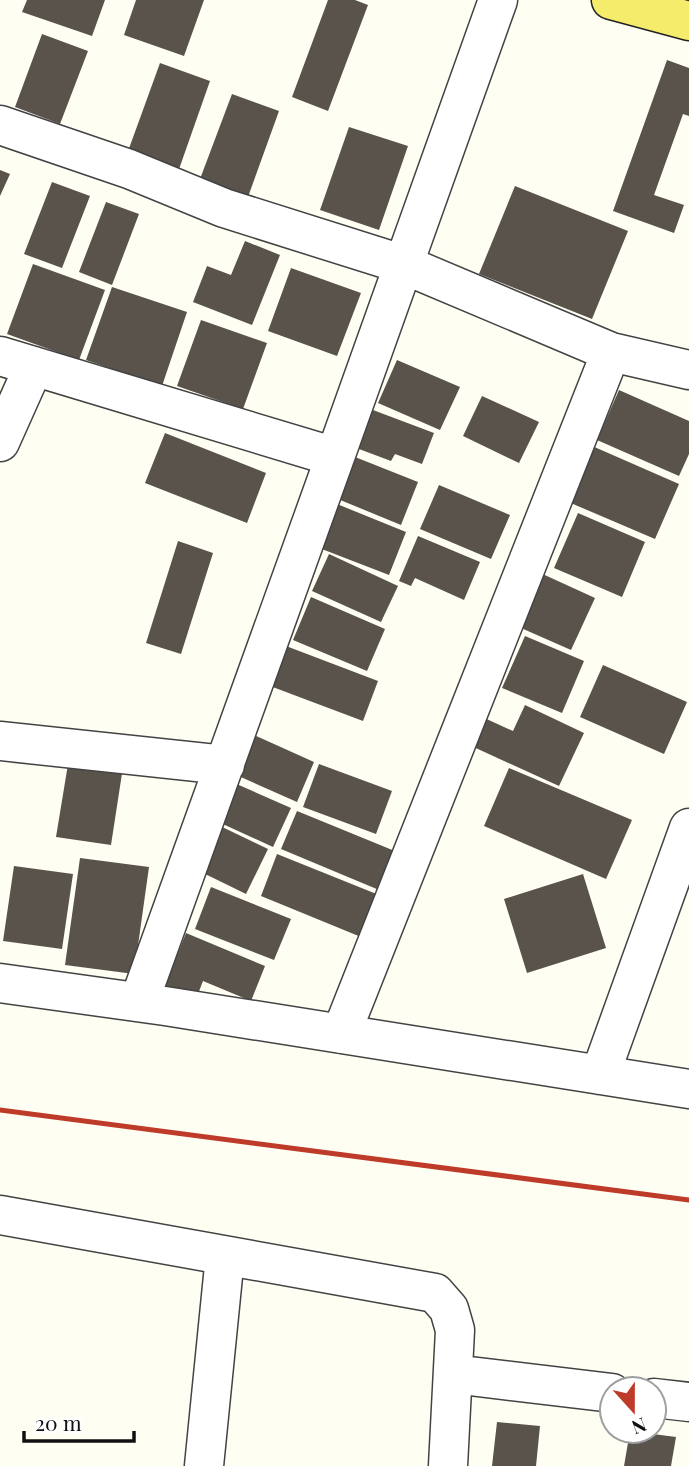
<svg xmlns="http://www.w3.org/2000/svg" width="689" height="1466" font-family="'Playfair Display',serif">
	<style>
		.building { fill: #59534c }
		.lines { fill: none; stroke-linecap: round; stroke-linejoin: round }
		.minor-casing { stroke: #434343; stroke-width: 41 }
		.major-casing { stroke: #212121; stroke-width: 41 }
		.minor { stroke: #fff; stroke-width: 38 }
		.major { stroke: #f6ec6c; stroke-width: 38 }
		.rail { stroke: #bf3b29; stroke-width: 5 }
	</style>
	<rect width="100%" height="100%" fill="#fffef3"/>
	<path class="building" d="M27,0H105L92,36L22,12Z
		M136,0H204L184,56L124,35Z
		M328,0H355L368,5L328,111L292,97Z
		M42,34L88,51L60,124L15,107Z
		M667,60L689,68V116L683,114L654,195L684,205L674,233L613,211Z
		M160,63L210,81L178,172L127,154Z
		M232,94L279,111L248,197L200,179Z
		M349,127L408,146L379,230L320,210Z
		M0,170L10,174L0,196Z
		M52,182L90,196L62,268L24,254Z
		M515,186L628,231L592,319L479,274Z
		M106,202L139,214L112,285L79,272Z
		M245,241L280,255L252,325L193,302L207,266L231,275Z
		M33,264L105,290L79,360L7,334Z
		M291,268L361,293L337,356L268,331Z
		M112,287L187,312L162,386L86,360Z
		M201,320L267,343L243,409L177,386Z
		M397,360L460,387L440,430L378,403Z
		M619,390L689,421V454L679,476L597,440Z
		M482,396L539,422L519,463L463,436Z
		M373,410L434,433L422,464L395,454L391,461L359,449Z
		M165,433L266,473L247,523L145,483Z
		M583,442L679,484L655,539L559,498Z
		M350,455L418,482L401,525L333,497Z
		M439,485L510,515L491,559L420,529Z
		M332,502L406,532L389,575L314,546Z
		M578,513L645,542L622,597L554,568Z
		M418,536L480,562L464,600L415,578L411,586L399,581Z
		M178,541L213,553L181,654L146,643Z
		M329,554L398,586L381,622L312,591Z
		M536,571L595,598L571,650L512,624Z
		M311,597L385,629L367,671L293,640Z
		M525,636L584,661L562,713L502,688Z
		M286,646L378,681L363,721L270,686Z
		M603,665L687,702L664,754L580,717Z
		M525,705L584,733L559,786L467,744L480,716L513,731Z
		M252,734L314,762L297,802L234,774Z
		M69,758L123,767L111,845L56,837Z
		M319,764L392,791L376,834L303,807Z
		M509,768L632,820L606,879L484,826Z
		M232,782L291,808L273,847L214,820Z
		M297,811L407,856L391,895L281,849Z
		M218,825L268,849L246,894L197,870Z
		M277,854L379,895L361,937L261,896Z
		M80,858L149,867L134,974L65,965Z
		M14,866L73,874L62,949L3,941Z
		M583,874L606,948L527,973L504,899Z
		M211,887L291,919L274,960L195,929Z
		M186,933L265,966L251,1001L203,981L196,999L165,985Z
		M497,1422L540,1426L536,1466H492Z
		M630,1431L676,1437L671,1466H624Z"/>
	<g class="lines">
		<g class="minor-casing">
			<path id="minor" d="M0,125L129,169L224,208L405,265L611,352L689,370
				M0,356L335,457L498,0
				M0,442L34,366
				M0,741L225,765
				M0,983L165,1006L689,1089
				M139,1002L335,457
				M341,1034L611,352
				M600,1075L689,828
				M0,1215L435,1293L449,1309L455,1330L448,1466
				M453,1374L612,1393
				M654,1398L689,1402
				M204,1466L225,1256"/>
		</g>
		<g class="major-casing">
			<path id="major" d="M611,0L689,21"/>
		</g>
		<use href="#minor" class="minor"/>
		<use href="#major" class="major"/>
		<path class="rail" d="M0,1110L689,1200"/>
	</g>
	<g transform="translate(633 1410) rotate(159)"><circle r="33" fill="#ffffff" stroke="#9f9f9f" stroke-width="2"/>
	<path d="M0-5L12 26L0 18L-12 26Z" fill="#bf3b29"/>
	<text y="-10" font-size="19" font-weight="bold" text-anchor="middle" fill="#101010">N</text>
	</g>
	<path d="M24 1431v10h110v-10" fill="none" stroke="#101010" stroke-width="3.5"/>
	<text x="35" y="1431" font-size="21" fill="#101010" stroke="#ffffff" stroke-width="5" paint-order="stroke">20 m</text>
</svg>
